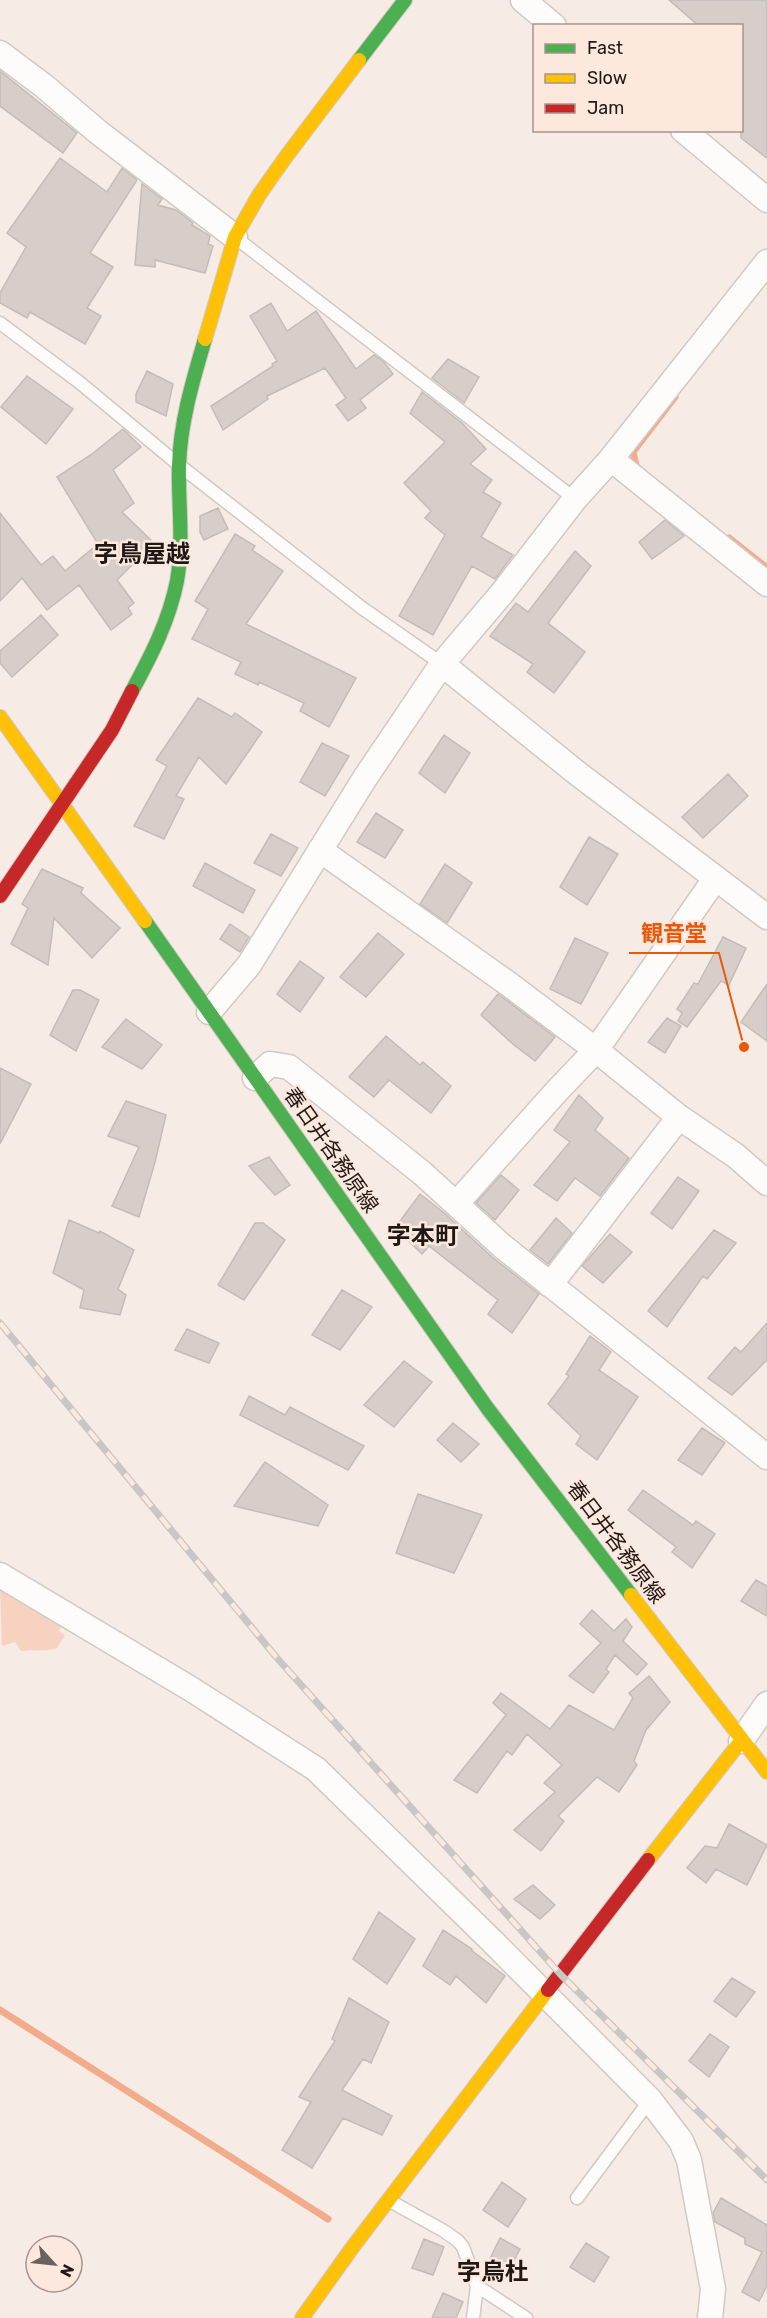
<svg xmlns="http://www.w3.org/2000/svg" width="767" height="2318" font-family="Rubik,'Noto Sans JP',sans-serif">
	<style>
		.green { fill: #f7d2c1 }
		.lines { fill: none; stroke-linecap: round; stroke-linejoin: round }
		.stream { stroke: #f2ac8b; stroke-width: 7 }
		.building { fill: #d7ceca; stroke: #c4bcb8; stroke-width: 1.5 }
		.lane-casing { stroke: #d2c9c4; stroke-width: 15 }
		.street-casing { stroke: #d2c9c4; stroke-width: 27 }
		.fast-casing { stroke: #d2c9c4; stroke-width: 16 }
		.slow-casing { stroke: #d2c9c4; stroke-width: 16 }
		.jam-casing { stroke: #d2c9c4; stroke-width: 16 }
		.lane { stroke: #fefcfb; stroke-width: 12 }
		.street { stroke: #fefcfb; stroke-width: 24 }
		.fast { stroke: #4caf50; stroke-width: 14 }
		.slow { stroke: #ffc107; stroke-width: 14 }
		.jam { stroke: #c62828; stroke-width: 14 }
		.rail-casing { stroke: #c9c6c5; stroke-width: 7 }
		.rail { stroke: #fde8de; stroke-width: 4.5; stroke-dasharray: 14; stroke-linecap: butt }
		.labels { text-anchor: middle; stroke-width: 5; stroke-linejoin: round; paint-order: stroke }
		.street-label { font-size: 21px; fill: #1f1815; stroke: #fde8de }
		.quarter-label { font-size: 24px; font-weight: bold; fill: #1f1815; stroke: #fde8de }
		.leader { fill: none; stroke: #e8590c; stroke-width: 2 }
		.callout-dot { fill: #e8590c; stroke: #fde8de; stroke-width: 2 }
		.callout-label { font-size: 22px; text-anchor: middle; font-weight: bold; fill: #e8590c; stroke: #fde8de; stroke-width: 5; stroke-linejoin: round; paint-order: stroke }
	</style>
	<rect width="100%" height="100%" fill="#f6ebe5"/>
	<path class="green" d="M0,1586L48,1611L52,1620L64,1623L59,1631L65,1635L57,1648C45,1652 34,1649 21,1651L15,1642L2,1646Z"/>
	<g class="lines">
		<path class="stream" d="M639,469L636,466L633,452L675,397
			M729,538L767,568
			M0,2010L328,2219"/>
	</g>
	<path class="building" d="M669,0H767V158L741,138V26H699Z
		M0,71L77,133L63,153L0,106Z
		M60,158L107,192L122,168L137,180L90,253L113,267L87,308L101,316L85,344L30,312L27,318L0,303V293L26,247L7,233Z
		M142,184L162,199L158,205L176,210L193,223L192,225L210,236L208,244L213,246L205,273L155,260V267L135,265Z
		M271,303L287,331L316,311L356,369L374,355L384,362L393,374L360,400L366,408L348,421L336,405L346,398L325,368L267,396L268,399L223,430L211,406L273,366L272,364L277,361L250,316Z
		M448,359L479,377L464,403L432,378Z
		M147,371L173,384L166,416L136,402V394Z
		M27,376L73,409L46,444L1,407Z
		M422,392L462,423L486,449L470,464L492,480L483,492L501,503L481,537L513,555L495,579L472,566L433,635L399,616L445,535L425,518L431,511L404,483L445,442L410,413Z
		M123,429L141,447L113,470L134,503L122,512L154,543L117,580L134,603L128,608L132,614L111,630L79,585L47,610L22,578L0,601V513L41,565L53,556L65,571L98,544L57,477L92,454Z
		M218,508L228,529L204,540L200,532V516Z
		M665,520L684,536L652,559L639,542Z
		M235,534L255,546L252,550L283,571L246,624L356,678L329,727L300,711L304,703L259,682L258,685L235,674L241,662L192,639L208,609L195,601Z
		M575,551L591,566L548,623L585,652L554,693L527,672L533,664L490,636L516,603L528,612Z
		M41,615L58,635L12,677L0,663V651Z
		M198,698L232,717L235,713L262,732L226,784L199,757L176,796L184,799L164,839L134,826L167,766L156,760Z
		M444,735L470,753L445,793L419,773Z
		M322,743L349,756L325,796L300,782Z
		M728,774L748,796L703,838L682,817Z
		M376,813L403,830L385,858L357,842Z
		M271,834L298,848L281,876L254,863Z
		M589,837L618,854L587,905L560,887Z
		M205,863L255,890L243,913L193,886Z
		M445,864L472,883L447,923L420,904Z
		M42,869L83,888L81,893L120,928L92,958L54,918L48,965L11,944L28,908L22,904Z
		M230,924L249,937L240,952L220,939Z
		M378,933L404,954L366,997L340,977Z
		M723,937L746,948L729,985L721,981L687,1027L678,1021L682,1013L677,1009L694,983L698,984Z
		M575,938L608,953L581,1004L550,989Z
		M300,961L324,978L300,1012L277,994Z
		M767,984V1041L741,1022Z
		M73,990H80L99,1000L76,1051L50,1035Z
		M498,994L555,1037L535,1061L514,1045L481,1015Z
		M667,1018L681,1026L665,1053L648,1042Z
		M126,1019L162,1045L142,1069L102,1047Z
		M386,1036L420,1065L423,1062L451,1086L431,1113L389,1080L374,1097L349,1077Z
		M0,1068L31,1084L0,1144Z
		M579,1095L603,1118L595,1130L629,1158L600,1196L575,1178L557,1201L534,1185L570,1142L554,1130Z
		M126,1101L166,1115L155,1162L139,1217L112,1206L139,1147L108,1136Z
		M269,1157L290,1185L275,1195L249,1166Z
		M501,1175L519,1190L495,1220L476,1203Z
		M678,1177L699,1191L672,1229L651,1213Z
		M420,1194L443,1212L492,1257L539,1294L512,1333L488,1314L498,1300L429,1246L422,1254L395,1228Z
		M556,1218L572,1233L548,1264L530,1250Z
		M69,1220L99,1233L100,1231L134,1250L118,1289L126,1295L120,1315L80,1308L84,1290L53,1273Z
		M255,1223H263L285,1240L244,1300L218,1285Z
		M714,1230L736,1243L707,1279L703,1276L667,1327L648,1311Z
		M610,1234L632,1252L603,1283L582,1266Z
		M342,1290L372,1307L340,1350L312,1335Z
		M767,1323V1360L732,1395L708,1378L735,1347L741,1352Z
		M187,1329L219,1343L209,1363L175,1350Z
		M590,1336L611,1352L599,1370L638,1397L597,1460L576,1444L581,1436L548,1404L569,1376L566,1374Z
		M404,1361L432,1382L394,1427L364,1405Z
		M249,1396L285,1415L290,1407L364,1446L348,1470L240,1415Z
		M453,1423L479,1444L461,1462L437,1440Z
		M702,1428L725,1443L702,1475L678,1460Z
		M265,1462L328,1505L318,1526L234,1506Z
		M643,1490L693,1525L696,1521L715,1534L692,1568L672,1552L676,1547L628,1510Z
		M418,1494L482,1515L454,1573L396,1553Z
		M756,1580L767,1586V1616L741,1601Z
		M592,1610L614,1631L626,1619L632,1627L623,1641L647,1664L637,1675L615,1655L606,1669L609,1672L593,1693L569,1676L601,1643L580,1624Z
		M649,1676L670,1702L646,1730L634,1761L637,1765L619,1792L597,1777L558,1816L564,1821L541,1851L514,1830L555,1792L544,1783L562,1765L527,1734L512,1755L507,1751L477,1793L454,1780L506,1715L493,1703L501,1693L550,1729L569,1705L614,1730L633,1698L629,1693Z
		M729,1824L767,1845L747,1885L716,1869L706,1883L687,1868L705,1846L717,1848Z
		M533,1885L555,1905L540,1919L514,1899Z
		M379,1912L415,1939L387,1984L353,1959Z
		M443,1930L472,1949L471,1950L505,1976L486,2003L456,1976L450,1985L423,1966Z
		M732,1978L755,1992L736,2017L714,2001Z
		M349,1998L389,2022L371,2063L363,2059L342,2090L392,2116L382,2135L343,2118L312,2168L282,2150L311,2102L299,2097L335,2041L332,2039Z
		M710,2034L729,2047L709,2077L689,2061Z
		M502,2182L526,2199L508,2227L483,2210Z
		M721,2198L767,2225V2286L759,2301L742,2292L762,2252L745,2244V2238L715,2222L713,2213Z
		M500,2238L520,2249L505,2278L486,2267Z
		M424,2239L444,2247L433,2275L412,2268Z
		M586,2243L609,2257L594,2282L570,2267Z
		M443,2293L463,2302L456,2318H432Z"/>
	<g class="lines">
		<g class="lane-casing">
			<path id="lane" d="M236,238L575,499
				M0,323L79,382L179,465L362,608L442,664
				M577,2198L650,2100
				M390,2201L444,2231L458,2241L463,2247L477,2286L473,2318
				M477,2286L526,2318"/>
		</g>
		<g class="street-casing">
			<path id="street" d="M523,0L554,26
				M0,53L44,86L98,132L235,237
				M683,130L767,200
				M611,459L767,584
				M442,664L577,773L767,917
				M320,850L510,985L596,1050L679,1117L736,1156L767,1183
				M209,1012L249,965L365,778L442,664L503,592L575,499L611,459L767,262
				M255,1078L270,1064L289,1067L422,1173L502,1246L767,1457
				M457,1203L556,1092L596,1050L715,879
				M550,1285L679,1117
				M0,1575L191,1689L316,1769L493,1942L650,2100L681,2141L689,2160L713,2289L710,2318
				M741,1741L767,1704"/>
		</g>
		<g class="fast-casing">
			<path id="fast" d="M359,60L405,0
				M132,691C151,656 169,621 177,581C184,542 178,504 179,466C180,423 193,380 205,339
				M145,921L488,1409L631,1595"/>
		</g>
		<g class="slow-casing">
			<path id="slow" d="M205,339L235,237L259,195L285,158L359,60
				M0,717L145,921
				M631,1595L767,1772
				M648,1860L741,1741
				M302,2318L352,2248L548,1990"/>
		</g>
		<g class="jam-casing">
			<path id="jam" d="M0,896L112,730L132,691
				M548,1990L648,1860"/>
		</g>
		<use href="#lane" class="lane"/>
		<use href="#street" class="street"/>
		<use href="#fast" class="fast"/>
		<use href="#slow" class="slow"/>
		<use href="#jam" class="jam"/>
		<g class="rail-casing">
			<path id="rail" d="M0,1323L277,1658L561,1975L767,2180"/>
		</g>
		<use href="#rail" class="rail"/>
	</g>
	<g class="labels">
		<g class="street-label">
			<text transform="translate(331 1150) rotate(55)" y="7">春日井各務原線</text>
			<text transform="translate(616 1542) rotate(53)" y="7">春日井各務原線</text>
		</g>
		<g class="quarter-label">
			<text x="142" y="562">字鳥屋越</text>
			<text x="423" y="1244">字本町</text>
			<text x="493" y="2280">字烏杜</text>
		</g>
	</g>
	<path class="leader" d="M744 1047L719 953H629"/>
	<circle class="callout-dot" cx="744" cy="1047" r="6"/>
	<g class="callout-label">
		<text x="674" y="941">観音堂</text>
	</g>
	<rect x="533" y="24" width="210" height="108" fill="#fde8de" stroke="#a4958e" stroke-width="1.5"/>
	<rect x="545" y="44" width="30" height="9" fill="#4caf50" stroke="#a4958e" stroke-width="1.5"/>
	<text x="587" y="54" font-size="18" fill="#1f1815">Fast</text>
	<rect x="545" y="74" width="30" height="9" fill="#ffc107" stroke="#a4958e" stroke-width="1.5"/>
	<text x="587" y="84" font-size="18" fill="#1f1815">Slow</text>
	<rect x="545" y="104" width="30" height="9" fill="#c62828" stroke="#a4958e" stroke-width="1.5"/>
	<text x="587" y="114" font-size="18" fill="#1f1815">Jam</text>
	<g transform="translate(54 2264) rotate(117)"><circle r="28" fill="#fde8de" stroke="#a4958e" stroke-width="1.5"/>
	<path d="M0-4.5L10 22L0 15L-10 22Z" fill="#6a625e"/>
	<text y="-9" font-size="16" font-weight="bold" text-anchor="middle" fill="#1f1815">N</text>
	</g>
</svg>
